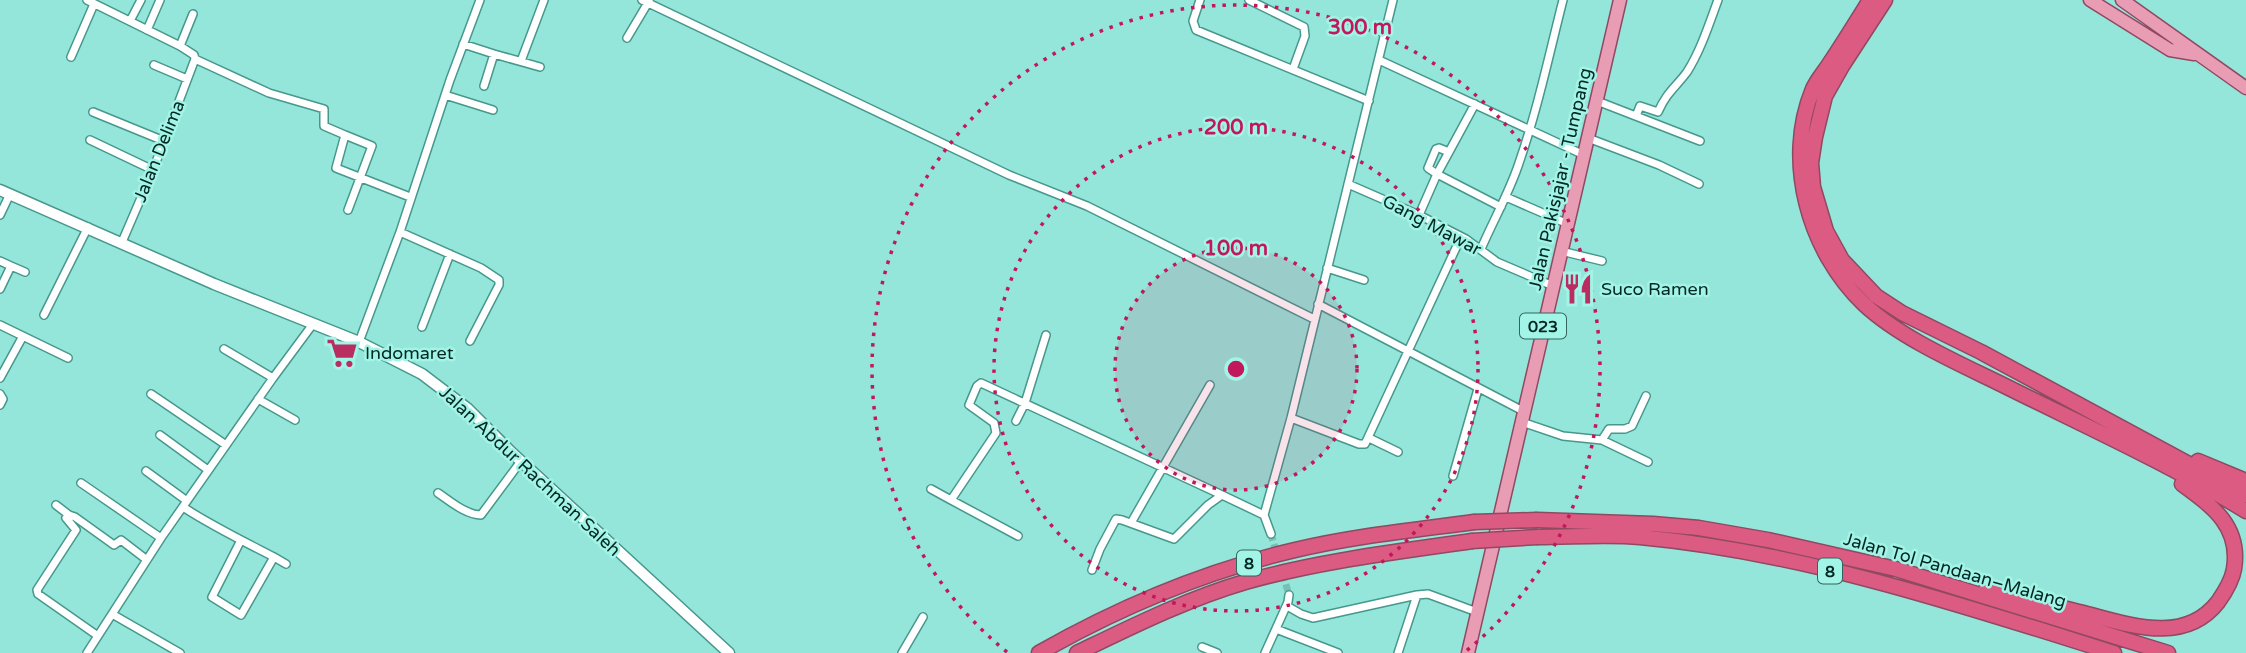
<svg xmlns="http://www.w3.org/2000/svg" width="2246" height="653" font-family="'Varela Round',sans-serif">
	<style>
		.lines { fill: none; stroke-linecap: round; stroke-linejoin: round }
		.street-tunnel { stroke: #78c0b5; stroke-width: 7; stroke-dasharray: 7 3.5; stroke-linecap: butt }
		.street-casing { stroke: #46988d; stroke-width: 10 }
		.secondary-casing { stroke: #46988d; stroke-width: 13 }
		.primary-casing { stroke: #8f4961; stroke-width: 15 }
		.highway-casing { stroke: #8f4961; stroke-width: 17 }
		.street { stroke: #fff; stroke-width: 7 }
		.secondary { stroke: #fff; stroke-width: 10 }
		.primary { stroke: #e99db5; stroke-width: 12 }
		.highway { stroke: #db5b83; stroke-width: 14 }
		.highway-bridge-casing { stroke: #8f4961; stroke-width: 17; stroke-linecap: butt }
		.highway-bridge { stroke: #db5b83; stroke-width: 14 }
		.ring { fill: none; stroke: #c2185b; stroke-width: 3.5; stroke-dasharray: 3.5 7 }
		.labels { text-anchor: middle; stroke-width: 5; stroke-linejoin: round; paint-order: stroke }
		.shield { fill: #a2f4e7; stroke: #33645d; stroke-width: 2 }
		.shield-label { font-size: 16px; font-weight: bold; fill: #032722 }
		.street-label { font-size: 18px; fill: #032722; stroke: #a2f4e7 }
		.poi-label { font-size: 18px; fill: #032722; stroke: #a2f4e7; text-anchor: start }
		.centre { fill: #c2185b; stroke: #a2f4e7; stroke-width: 3.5 }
		.ring-label { font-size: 21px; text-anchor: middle; font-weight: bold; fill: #c2185b; stroke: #a2f4e7; stroke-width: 5; stroke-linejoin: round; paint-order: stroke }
	</style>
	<rect width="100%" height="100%" fill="#95e6da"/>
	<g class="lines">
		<path class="street-tunnel" d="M1271,534L1289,595"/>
		<g class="street-casing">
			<path id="street" d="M87,0L180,46L194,55L195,59L269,93L324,109V126L345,135L336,168L410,197
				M642,0L1009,175L1087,206L1314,319
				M1200,0L1193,21L1196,30L1369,101
				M1249,0L1304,27L1305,36L1293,69
				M130,21L141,0
				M147,30L160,0
				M627,38L649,1
				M463,44L494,54
				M180,46L193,14
				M71,57L94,4
				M1379,60L1584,155
				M521,61L544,0
				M154,65L187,79
				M484,86L494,54L540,67
				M445,95L493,110
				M1597,101L1700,141
				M93,112L164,141
				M1636,116L1640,106L1658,112C1667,92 1675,88 1687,72C1701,50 1709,24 1718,0
				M345,135L372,146L348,210
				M1588,138L1659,165L1699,184
				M90,140L153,170
				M1449,152L1437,174L1501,207
				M1348,184L1419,215L1466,239L1497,262L1553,286
				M1506,197L1568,224
				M0,215L10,194
				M1419,215L1437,174L1428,168L1436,149L1439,148L1449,152L1475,104
				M400,232L481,268L499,280V285L470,341
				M122,242L153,170L195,59
				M1481,249C1493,221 1508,195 1518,166C1537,112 1549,55 1563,0
				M1561,251L1602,261
				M0,261L11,266L0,289
				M11,266L25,272
				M1327,268L1364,280
				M1318,304L1523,411
				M44,315L88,227
				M0,325L68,358
				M422,327L450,254
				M359,342L400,232L450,80L480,0
				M224,349L273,378
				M0,378L23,336
				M0,394L3,399L0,405
				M151,394L226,445
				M258,399L295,420
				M1291,418L1359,444H1365L1461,237
				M1016,421L1025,403L1046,335
				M1522,422L1563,436L1602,440L1648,462
				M160,435L208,470
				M1369,438L1398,452
				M1602,440L1609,429H1625L1632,426L1646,396
				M146,471L187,501
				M1453,476L1478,389
				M81,483L161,538
				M931,489L951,500L996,433L994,423L969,405L977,386L981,383L1222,495
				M438,493C450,501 466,515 481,515L521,461
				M951,500L1018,536
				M56,505L69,515
				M183,507C212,526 243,541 274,557L241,615L212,597L241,540
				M1131,523L1210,385
				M1271,534L1264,515L1291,418L1393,0
				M274,557L286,564
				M1092,570L1100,549L1116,519L1122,520L1174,539L1208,505L1222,495L1264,515
				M1287,606L1301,614L1313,618L1417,595
				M112,614L180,653
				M1276,629L1338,653
				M98,636L38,594L37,590L76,530L66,518L69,515L75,517L114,545L121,540L147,560
				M1202,647L1217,653
				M87,653L161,538L273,378L313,324
				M902,653L923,617
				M1265,653L1288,602L1289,595
				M1398,653L1417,595L1428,594L1477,612"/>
		</g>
		<g class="secondary-casing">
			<path id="secondary" d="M0,190L214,284L359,342L422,374L468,409L511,452L729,653"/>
		</g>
		<g class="primary-casing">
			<path id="primary" d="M2090,0L2170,50L2194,54
				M2122,0L2246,88
				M1468,653L1620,0"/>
		</g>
		<g class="highway-casing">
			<path id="highway" d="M1870,0C1857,21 1844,42 1830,63C1825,71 1817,80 1813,89C1783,161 1809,252 1864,304C1899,337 1958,363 2001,384C2083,425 2168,463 2246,511
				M1885,0L1842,66L1825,96L1815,137L1811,163L1813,187L1826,231L1842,260L1876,296L1902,313L1981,352L2246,495
				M2198,461L2246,481
				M1537,520L1653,524L1699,528L1768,540L1896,569L2168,653
				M1538,537C1572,537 1606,534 1640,537C1802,552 1959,604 2114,653
				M1986,589C2017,597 2048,604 2079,612C2125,623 2183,647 2218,602C2225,592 2232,581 2234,569C2241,526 2212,506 2182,484
				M1039,653C1118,608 1206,571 1295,550C1354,536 1414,530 1474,522
				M1077,653C1131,627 1187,599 1245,582C1319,561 1396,552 1472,541"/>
		</g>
		<use href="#street" class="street"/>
		<use href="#secondary" class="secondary"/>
		<use href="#primary" class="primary"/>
		<use href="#highway" class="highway"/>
		<g class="highway-bridge-casing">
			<path id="highway-bridge" d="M1474,522L1537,520
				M1472,541L1538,537"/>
		</g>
		<use href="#highway-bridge" class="highway-bridge"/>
	</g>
	<circle cx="1236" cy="369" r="121" fill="#c2185b" fill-opacity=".12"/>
	<g class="ring">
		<circle cx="1236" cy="369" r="121"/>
		<circle cx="1236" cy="369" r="242"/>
		<path d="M1007 652A364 364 0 1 1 1465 652"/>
	</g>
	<defs>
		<g id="restaurant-bare" transform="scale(2.415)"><path d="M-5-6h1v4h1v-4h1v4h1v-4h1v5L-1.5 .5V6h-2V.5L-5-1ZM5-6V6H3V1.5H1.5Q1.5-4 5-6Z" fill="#b92d61" stroke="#a2f4e7" stroke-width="2.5" paint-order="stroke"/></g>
		<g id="supermarket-bare" transform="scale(2.415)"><path d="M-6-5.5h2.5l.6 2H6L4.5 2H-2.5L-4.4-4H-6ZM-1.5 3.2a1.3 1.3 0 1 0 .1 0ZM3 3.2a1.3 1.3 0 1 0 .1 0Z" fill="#b92d61" stroke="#a2f4e7" stroke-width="2.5" paint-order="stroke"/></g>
	</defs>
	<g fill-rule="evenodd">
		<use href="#restaurant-bare" x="1578" y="289"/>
		<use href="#supermarket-bare" x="342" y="353"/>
	</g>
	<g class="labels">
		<g class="shield">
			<rect x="1520" y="313.5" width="46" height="25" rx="5"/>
			<rect x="1237" y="550.5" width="24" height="25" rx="5"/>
			<rect x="1818" y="558.5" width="24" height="25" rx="5"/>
		</g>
		<g class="shield-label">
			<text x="1543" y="332">023</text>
			<text x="1249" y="569">8</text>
			<text x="1830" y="577">8</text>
		</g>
		<g class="street-label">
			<text transform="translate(159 151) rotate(-68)" y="6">Jalan Delima</text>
			<text transform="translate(1560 179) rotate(-77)" y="6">Jalan Pakisjajar - Tumpang</text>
			<text transform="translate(1432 225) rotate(28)" y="6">Gang Mawar</text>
			<text transform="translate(530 471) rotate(43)" y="6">Jalan Abdur Rachman Saleh</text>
			<text transform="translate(1955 570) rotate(16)" y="6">Jalan Tol Pandaan–Malang</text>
		</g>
		<g class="poi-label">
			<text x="1601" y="295">Suco Ramen</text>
			<text x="365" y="359">Indomaret</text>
		</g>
	</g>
	<circle cx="1236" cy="369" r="10" class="centre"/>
	<g class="ring-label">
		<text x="1360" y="34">300 m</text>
		<text x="1236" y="134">200 m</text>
		<text x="1236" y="255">100 m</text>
	</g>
</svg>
